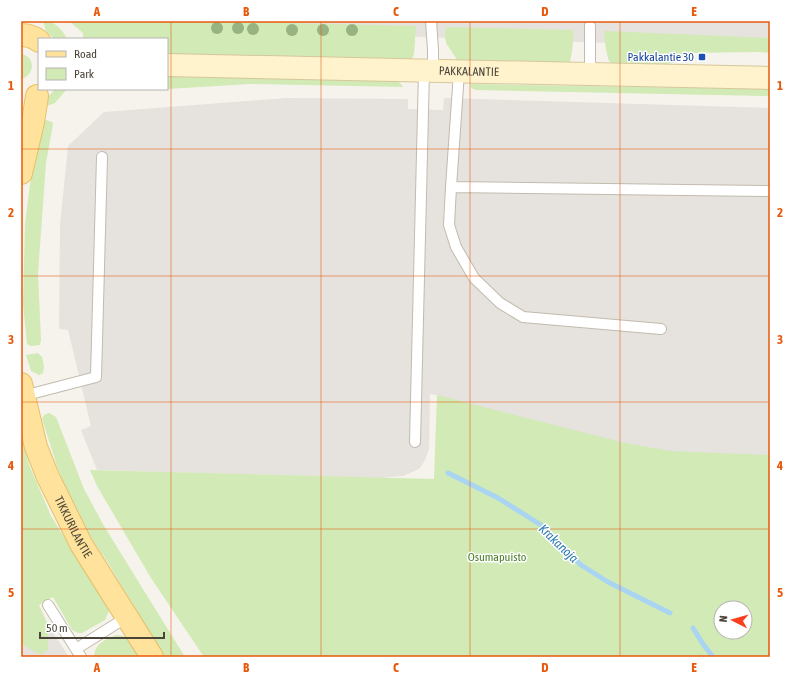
<svg xmlns="http://www.w3.org/2000/svg" width="791" height="678" font-family="'Asap Condensed',sans-serif">
	<style>
		.industrial { fill: #e6e2dd }
		.green { fill: #d2eab5; fill-rule: evenodd }
		.lines { fill: none; stroke-linecap: round; stroke-linejoin: round }
		.stream { stroke: #a9d4f2; stroke-width: 5 }
		.service-casing { stroke: #c2bbae; stroke-width: 12 }
		.secondary-casing { stroke: #d6c79b; stroke-width: 24 }
		.primary-casing { stroke: #e6c16a; stroke-width: 24 }
		.service { stroke: #fff; stroke-width: 10 }
		.secondary { stroke: #fff3cd; stroke-width: 22 }
		.primary { stroke: #ffe39c; stroke-width: 22 }
		.tree { fill: #97b381 }
		.grid { fill: none; stroke: #e8590c; stroke-width: 1; stroke-opacity: 0.55 }
		.transit-dot { fill: #1a4fb4; stroke: #fff; stroke-width: 1.5 }
		.labels { text-anchor: middle; stroke-width: 3; stroke-linejoin: round; paint-order: stroke }
		.transit-label { font-size: 12px; fill: #164399; stroke: #fff; text-anchor: end }
		.street-label { font-size: 12px; fill: #4b4439; stroke: #fff }
		.park-label { font-size: 12px; fill: #4a7f2a; stroke: #fff }
		.water-label { font-size: 13px; font-style: italic; fill: #2e7ab2; stroke: #fff }
		.neatline { fill: none; stroke: #e8590c; stroke-width: 1.5 }
		.grid-label { font-size: 13px; text-anchor: middle; font-weight: bold; fill: #e8590c }
	</style>
	<rect width="100%" height="100%" fill="#f6f3ec"/>
	<path class="industrial" d="M100,21H770V48L103,27Z
		M287,98L408,99V109L443,110L444,98L770,108V503L437,395L430,394L429,449L424,462L419,469L403,476L380,478L97,470L81,430L91,426L68,330L59,329L60,225L68,146L104,112Z
		M21,569L48,625L69,657H21Z"/>
	<path class="green" d="M43,21C55,21 62,29 67,39H54L46,31Z
		M69,21H204L416,26L414,54L411,61L167,56V39H83V33Z
		M446,27L573,30C574,41 572,54 569,65L459,63L446,43L445,35Z
		M604,31L770,38V54L769,53L759,52L687,53L676,62L659,66H615L609,61L606,50Z
		M21,54C36,56 35,76 21,79Z
		M217,75L395,80L400,83L403,87L250,84L167,89V77L176,76Z
		M471,84L765,89H770V96L476,90L471,88Z
		M55,89H67L55,103L47,106L49,96Z
		M46,120L52,122L53,124L46,163L38,273L41,340L40,345L31,346L27,344L23,304L25,224L38,121Z
		M38,353L42,357L44,366L43,373L39,375L31,371L26,355Z
		M437,395L625,443L670,451L770,455V657H204L151,578L97,486L90,470L434,479ZM721,608H745V632H721Z
		M49,413L56,417L84,489L104,526L185,657H165L108,563L85,528L69,496L57,466L42,419L44,415Z
		M21,433L28,462L51,516L105,602L109,611L105,620L82,633H78L72,630L53,597L39,605L48,625V650L41,655L21,644Z
		M116,635L123,636L129,639L140,657H94C95,643 105,640 116,635Z"/>
	<g class="lines">
		<path class="stream" d="M448,473L498,498L541,525L581,565L608,582L670,613
			M693,628L703,644L713,657"/>
		<g class="service-casing">
			<path id="service" d="M431,21L433,50V71
				M459,72L451,187L449,225L456,247L474,278L500,303L523,317L661,329
				M590,75V26
				M451,187L770,191
				M23,396L96,377L102,157
				M415,442L424,71
				M48,605L81,657
				M76,649L127,617"/>
		</g>
		<g class="secondary-casing">
			<g id="secondary">
				<path id="s1" d="M167,65L770,78"/>
			</g>
		</g>
		<g class="primary-casing">
			<g id="primary">
				<path d="M21,35C27,35 34,37 39,41"/>
				<path d="M21,173L33,122L37,96"/>
				<path id="s2" d="M21,384L36,447L48,477L81,544L152,657"/>
			</g>
		</g>
		<use href="#service" class="service"/>
		<use href="#secondary" class="secondary"/>
		<use href="#primary" class="primary"/>
	</g>
	<g class="tree">
		<circle cx="217" cy="28" r="6"/>
		<circle cx="238" cy="28" r="6"/>
		<circle cx="253" cy="29" r="6"/>
		<circle cx="292" cy="30" r="6"/>
		<circle cx="323" cy="30" r="6"/>
		<circle cx="352" cy="30" r="6"/>
	</g>
	<path class="grid" d="M171,21V657M321,21V657M470,21V657M620,21V657M21,149H770M21,276H770M21,402H770M21,529H770"/>
	<rect class="transit-dot" x="698" y="53" width="8" height="8" rx="2"/>
	<g class="labels">
		<g class="transit-label">
			<text x="694" y="61">Pakkalantie 30</text>
		</g>
		<g class="street-label">
			<text dy="4" stroke="none"><textPath href="#s1" startOffset="302">PAKKALANTIE</textPath></text>
			<text dy="4" stroke="none"><textPath href="#s2" startOffset="153">TIKKURILANTIE</textPath></text>
		</g>
		<g class="park-label">
			<text x="497" y="561">Osumapuisto</text>
		</g>
		<g class="water-label">
			<text transform="translate(559 543) rotate(44)" y="5">Krakanoja</text>
		</g>
	</g>
	<rect width="791" height="678" fill="none" stroke="#ffffff" stroke-width="44"/>
	<rect x="38" y="38" width="130" height="52" fill="#ffffff" stroke="#b7b4b0"/>
	<rect x="46" y="51" width="20" height="6" fill="#ffe39c" stroke="#b7b4b0"/>
	<text x="74" y="58" font-size="12" fill="#4b4439">Road</text>
	<rect x="46" y="68" width="20" height="12" fill="#d2eab5" stroke="#b7b4b0"/>
	<text x="74" y="78" font-size="12" fill="#4b4439">Park</text>
	<g transform="translate(733 620) rotate(276)"><circle r="19" fill="#ffffff" stroke="#b7b4b0"/>
	<path d="M0-3L7 15L0 10L-7 15Z" fill="#fc3f1d"/>
	<text y="-6" font-size="11" font-weight="bold" text-anchor="middle" fill="#4b4439">N</text>
	</g>
	<path d="M40 632v6h124v-6" fill="none" stroke="#4b4439" stroke-width="2"/>
	<text x="46" y="632" font-size="12" fill="#4b4439" stroke="#ffffff" stroke-width="3" paint-order="stroke">50 m</text>
	<rect x="22" y="22" width="747" height="634" class="neatline"/>
	<g class="grid-label">
		<text x="97" y="16">A</text>
		<text x="246" y="16">B</text>
		<text x="396" y="16">C</text>
		<text x="545" y="16">D</text>
		<text x="694" y="16">E</text>
		<text x="11" y="90">1</text>
		<text x="780" y="90">1</text>
		<text x="11" y="217">2</text>
		<text x="780" y="217">2</text>
		<text x="11" y="344">3</text>
		<text x="780" y="344">3</text>
		<text x="11" y="470">4</text>
		<text x="780" y="470">4</text>
		<text x="11" y="597">5</text>
		<text x="780" y="597">5</text>
		<text x="97" y="672">A</text>
		<text x="246" y="672">B</text>
		<text x="396" y="672">C</text>
		<text x="545" y="672">D</text>
		<text x="694" y="672">E</text>
	</g>
</svg>
